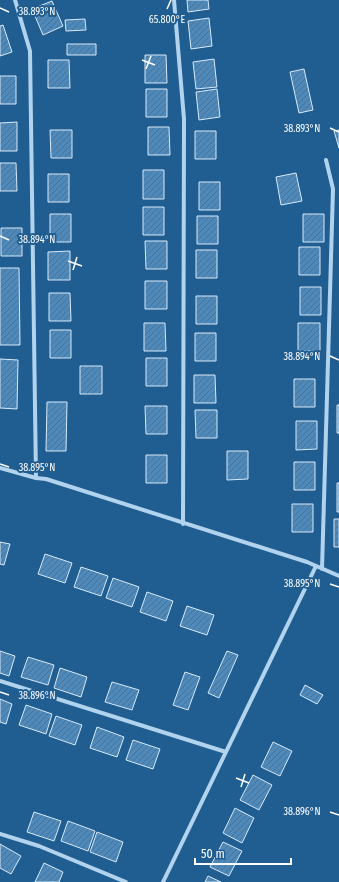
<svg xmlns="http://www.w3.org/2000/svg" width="339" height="882" font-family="'Fira Sans Condensed',sans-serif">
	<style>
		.building { fill: url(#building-hatch); stroke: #d7eafa }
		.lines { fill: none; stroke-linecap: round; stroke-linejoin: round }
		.street { stroke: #b1d3ed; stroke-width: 4 }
		.ticks { fill: none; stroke: #fff; stroke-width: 1.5 }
		.ticks-label { font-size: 10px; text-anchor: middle; fill: #fff; stroke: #205d91; stroke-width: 4; stroke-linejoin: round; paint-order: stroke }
	</style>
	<defs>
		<pattern id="building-hatch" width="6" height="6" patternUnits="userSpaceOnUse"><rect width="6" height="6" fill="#4d89ba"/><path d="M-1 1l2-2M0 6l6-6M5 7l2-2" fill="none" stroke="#4d718e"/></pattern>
	</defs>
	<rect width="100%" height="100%" fill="#205d91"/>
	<path class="building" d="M187,0H208L209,9L188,12Z
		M52,1L63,26L43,35L32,9Z
		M209,18L212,46L191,49L188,21Z
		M85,19L86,30L66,31L65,20Z
		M3,25L12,52L0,56V26Z
		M67,44H96V55H67Z
		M145,55H166L167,83H145Z
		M214,59L217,87L196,89L193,62Z
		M48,60H69L70,88H48Z
		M304,69L313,110L299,113L290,72Z
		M0,76H16V104H0Z
		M146,89H167V117H146Z
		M217,89L220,117L199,120L196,92Z
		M17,122V151H0V123Z
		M148,127H169L170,155H148Z
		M50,130H72V158H51Z
		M339,130V148L334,131Z
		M195,131H216V159H195Z
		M0,163H16L17,191H0Z
		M143,170H164V199H143Z
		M296,173L302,201L281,205L276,177Z
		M48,174H69V202H48Z
		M199,182H220V210H199Z
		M143,207H164V235H143Z
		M50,214H71V242H50Z
		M303,214H324V242H303Z
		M197,216H218V244H197Z
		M1,228H22V256H1Z
		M145,241H167V269H146Z
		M299,247H320V275H299Z
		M196,250H217V278H196Z
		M70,251V280H48V252Z
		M0,268H19L20,345H0Z
		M145,281H167V309H145Z
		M300,287H321V315H300Z
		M49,293H70L71,321H49Z
		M196,296H217V324H196Z
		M144,323H165L166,351H144Z
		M298,323H320V351H298Z
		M50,330H71V358H50Z
		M195,333H216V361H195Z
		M146,358H167V386H146Z
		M0,359L18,360L17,409L0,408Z
		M80,366H102V394H80Z
		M194,375H215L216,403H194Z
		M294,379H315V407H294Z
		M47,402H67L66,451H46Z
		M337,405H339V433H337Z
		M145,406H167V434H146Z
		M195,410H217V438H196Z
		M296,421H317V449L296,450Z
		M227,451H248V479L227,480Z
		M146,455H167V483H146Z
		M294,462H315V490H294Z
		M337,483H339V512H337Z
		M292,504H313V532H292Z
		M334,519H339V547H334Z
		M0,542L10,544L4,565L0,564Z
		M45,554L72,563L65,583L38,574Z
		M81,567L108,576L101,596L74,587Z
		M113,578L139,587L132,607L106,598Z
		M147,592L173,601L166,621L140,612Z
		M187,606L214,615L207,635L180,626Z
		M0,651L15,656L9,676L0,673Z
		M227,651L238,655L219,698L208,693Z
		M28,657L54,665L48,685L21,677Z
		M60,668L87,677L81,697L54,688Z
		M185,672L200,677L188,710L173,705Z
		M112,682L139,690L132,710L105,702Z
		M305,685L323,695L317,704L300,695Z
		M0,699L12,704L6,724L0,722Z
		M26,705L52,714L46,734L19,725Z
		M56,716L82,725L75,745L49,736Z
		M97,727L124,737L117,757L90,748Z
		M133,740L160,749L153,769L126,760Z
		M273,742L292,751L280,776L261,767Z
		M253,775L272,785L259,810L240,800Z
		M235,808L254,818L242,843L223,833Z
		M34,812L61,821L54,841L27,832Z
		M68,821L95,831L88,851L61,841Z
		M97,832L123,842L116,862L90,852Z
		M223,842L242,851L229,876L210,867Z
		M0,844L21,856L11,874L0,868Z
		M44,863L63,872L59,882H35Z
		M208,876L221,882H205Z"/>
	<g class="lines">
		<path class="street" d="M15,0L30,51L36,478
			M174,0L184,119L183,524
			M0,468L36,478L46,479L307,562L339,576
			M322,569L333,189L326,160
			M0,681L226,752
			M0,834L39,846L126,882
			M163,882L316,566"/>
	</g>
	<path class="ticks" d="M0,8L9,12M167,9L171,0M142,60L155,65M146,69L151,56M330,128L339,132M0,236L9,240M68,261L82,266M73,270L77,257M330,356L339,360M0,464L9,467M330,584L339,587M0,692L9,695M236,778L249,783M241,787L245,774M330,812L339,815"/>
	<g class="ticks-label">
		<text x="37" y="15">38.893°N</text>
		<text x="167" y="23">65.800°E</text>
		<text x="302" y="132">38.893°N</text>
		<text x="37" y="243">38.894°N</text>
		<text x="302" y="360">38.894°N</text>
		<text x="37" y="471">38.895°N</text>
		<text x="302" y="587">38.895°N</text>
		<text x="37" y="699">38.896°N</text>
		<text x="302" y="815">38.896°N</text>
	</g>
	<path d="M195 858v6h96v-6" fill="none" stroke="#ffffff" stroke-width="2"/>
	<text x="201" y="858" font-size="12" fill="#ffffff" stroke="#205d91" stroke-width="3" paint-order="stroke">50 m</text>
</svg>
